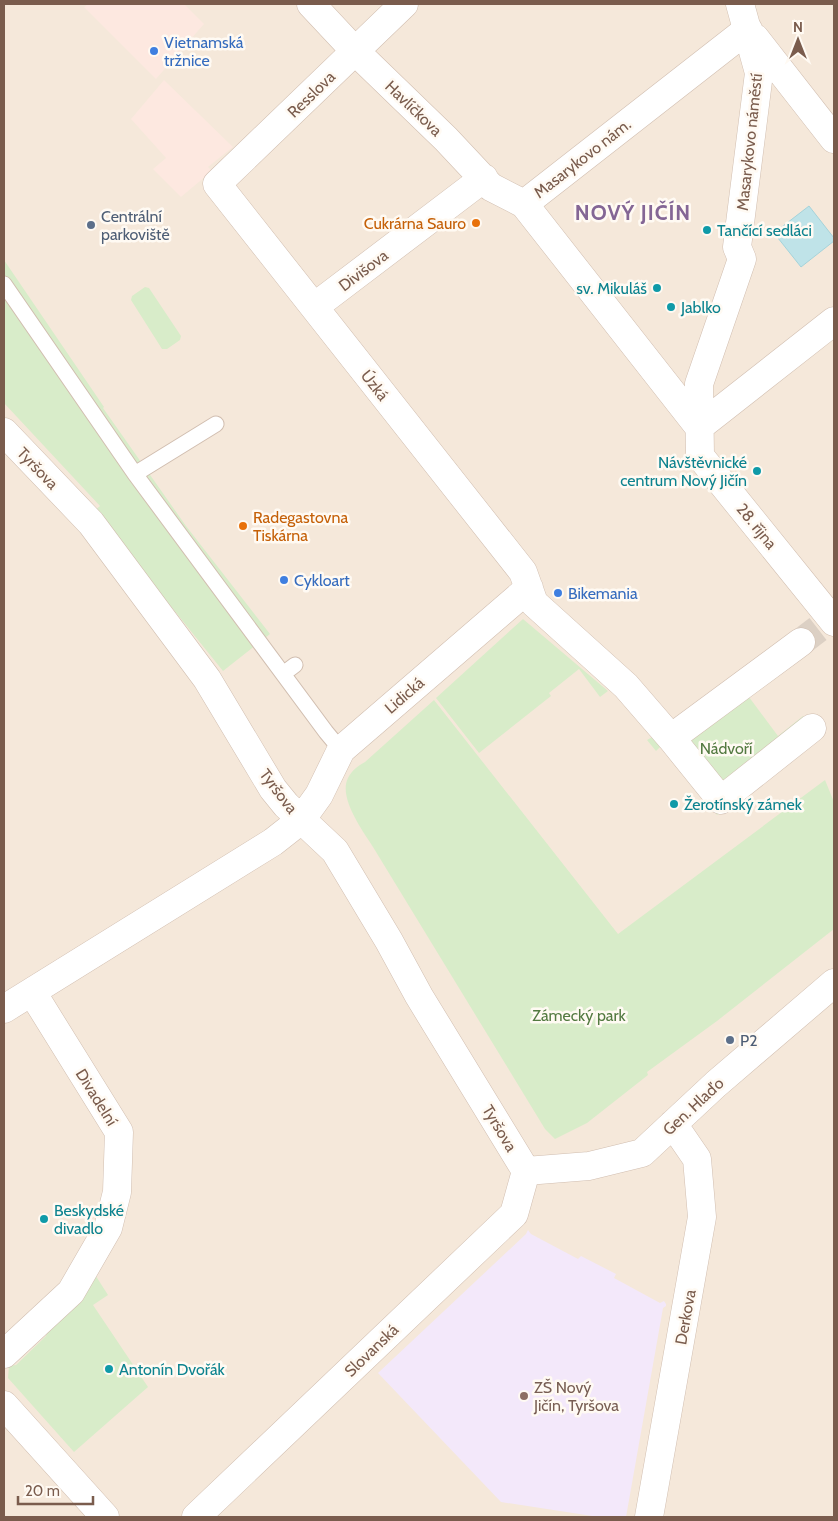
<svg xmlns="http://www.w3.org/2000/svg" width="838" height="1521" font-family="Cabin,sans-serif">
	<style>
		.residential { fill: #f5e8da }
		.commercial { fill: #fde8e0 }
		.education { fill: #f3e8fa }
		.green { fill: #d8ecc9 }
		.water { fill: #bfe3e8; stroke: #a5d3da }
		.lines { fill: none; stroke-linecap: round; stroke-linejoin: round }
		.street-tunnel { stroke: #dcd0c4; stroke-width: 28; stroke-dasharray: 28 14; stroke-linecap: butt }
		.lane-casing { stroke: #d1beb0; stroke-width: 17 }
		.street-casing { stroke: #d1beb0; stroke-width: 29 }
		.lane { stroke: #fff; stroke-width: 15 }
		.street { stroke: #fff; stroke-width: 28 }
		.shop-dot { fill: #3f7fe0; stroke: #fffaf3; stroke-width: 2 }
		.food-dot { fill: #e8710a; stroke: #fffaf3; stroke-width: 2 }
		.service-dot { fill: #5c6f8a; stroke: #fffaf3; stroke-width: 2 }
		.culture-dot { fill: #0f9aa8; stroke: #fffaf3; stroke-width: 2 }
		.education-dot { fill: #8d6e63; stroke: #fffaf3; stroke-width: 2 }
		.labels { text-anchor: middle; stroke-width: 5; stroke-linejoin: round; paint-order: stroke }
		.shop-label { font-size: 16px; fill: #366cbe; stroke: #fffaf3; text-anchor: start }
		.street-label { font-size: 16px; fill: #7a5c4d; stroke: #fffaf3 }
		.service-label { font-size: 16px; fill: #4e5e75; stroke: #fffaf3; text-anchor: start }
		.food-label { font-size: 16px; fill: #c56008; stroke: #fffaf3; text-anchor: end }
		.culture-label { font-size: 16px; fill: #0d838f; stroke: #fffaf3; text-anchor: start }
		.park-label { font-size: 16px; fill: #537a41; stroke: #fffaf3 }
		.education-label { font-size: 16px; fill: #785e54; stroke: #fffaf3; text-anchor: start }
		.district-label { font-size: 21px; font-weight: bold; letter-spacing: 1px; fill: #846695; stroke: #fffaf3 }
	</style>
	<rect width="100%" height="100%" fill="#fdf6ec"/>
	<path class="residential" d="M4,4H834V1517H4Z"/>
	<path class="commercial" d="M88,4H184L204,24L156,79L84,7Z
		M164,80L233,147L208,167L212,171L181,197L153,169L166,158L131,119Z"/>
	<path class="education" d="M528,1230L531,1234L578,1259L581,1256L616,1274L614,1278L660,1303L664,1301L666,1304V1306L663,1308L626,1517H599L501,1502L378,1373L526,1234Z"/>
	<path class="green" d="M4,260L104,407L103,408L186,526L270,634L223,671L94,511L100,506L4,403Z
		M145,287L149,288L181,336L180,340L167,349H162L131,300L132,296Z
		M523,619L608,691L600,697L579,669L549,693L551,696L479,753L436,698Z
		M807,650L776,678L749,697L778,736L803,716L820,738L717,815L662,745L656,751L647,740Z
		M434,700L618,934L825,780L834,802V929L717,1021L647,1072L648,1075L587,1123L555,1139L545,1129L373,847C363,831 338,798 348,778C352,770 358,766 365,762Z
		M92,1270L108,1295L93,1305L148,1387L74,1452L8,1378L9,1366L16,1365L46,1336L50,1321Z"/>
	<path class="water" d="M809,206L834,238V241L801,267L774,233Z"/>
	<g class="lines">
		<path class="street-tunnel" d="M801,642L818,629"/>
		<g class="lane-casing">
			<path id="lane" d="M4,284L135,474L326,732L341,750
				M135,474L216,424
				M283,674L295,665"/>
		</g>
		<g class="street-casing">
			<path id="street" d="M311,4L355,51L446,139L491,187L524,204L699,427
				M404,4L217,184L523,572L534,603L626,686L671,738L801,642
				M740,4L759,73L737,247L742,259L699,384L700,456L834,622
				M755,38L834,139
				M524,204L748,29
				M314,307L484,178
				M699,427L834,321
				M4,432L91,523L207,679L273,789L286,805L335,851L389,941L419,996L526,1171
				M671,738L721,800L812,728
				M4,1009L273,842L301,820L319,795L341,750L529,588
				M526,1171L589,1166L642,1153L716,1084L834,983
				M4,1354L71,1292L108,1228L117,1192L119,1132L32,992
				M4,1405L105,1517
				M196,1517L514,1214L526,1171
				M649,1517L702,1217L697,1159L673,1124"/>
		</g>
		<use href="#lane" class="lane"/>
		<use href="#street" class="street"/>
	</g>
	<g class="shop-dot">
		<circle cx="154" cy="51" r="5"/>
		<circle cx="284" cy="580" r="5"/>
		<circle cx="558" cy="593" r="5"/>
	</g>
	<g class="food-dot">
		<circle cx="476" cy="223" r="5"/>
		<circle cx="243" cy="526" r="5"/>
	</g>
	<g class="service-dot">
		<circle cx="91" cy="225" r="5"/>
		<circle cx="730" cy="1040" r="5"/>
	</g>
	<g class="culture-dot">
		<circle cx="707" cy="230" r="5"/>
		<circle cx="657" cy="288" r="5"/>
		<circle cx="671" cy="307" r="5"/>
		<circle cx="757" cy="471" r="5"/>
		<circle cx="674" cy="804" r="5"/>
		<circle cx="44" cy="1219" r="5"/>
		<circle cx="109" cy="1369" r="5"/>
	</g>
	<circle class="education-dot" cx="524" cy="1396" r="5"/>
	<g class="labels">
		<g class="shop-label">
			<text x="164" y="48">Vietnamská<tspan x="164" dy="18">tržnice</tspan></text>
			<text x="294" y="586">Cykloart</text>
			<text x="568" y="599">Bikemania</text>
		</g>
		<g class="street-label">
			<text transform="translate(311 94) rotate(-44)" y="6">Resslova</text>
			<text transform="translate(414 108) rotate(44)" y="6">Havlíčkova</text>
			<text transform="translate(749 142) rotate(-84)" y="6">Masarykovo náměstí</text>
			<text transform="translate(582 158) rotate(-38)" y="6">Masarykovo nám.</text>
			<text transform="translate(363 270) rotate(-37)" y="6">Divišova</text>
			<text transform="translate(375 385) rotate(52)" y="6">Úzká</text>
			<text transform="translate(38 468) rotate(46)" y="6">Tyršova</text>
			<text transform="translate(757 526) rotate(51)" y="6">28. října</text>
			<text transform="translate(404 695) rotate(-41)" y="6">Lidická</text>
			<text transform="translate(279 791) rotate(53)" y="6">Tyršova</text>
			<text transform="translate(97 1097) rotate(58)" y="6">Divadelní</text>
			<text transform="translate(693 1106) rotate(-43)" y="6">Gen. Hlaďo</text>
			<text transform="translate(500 1128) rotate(59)" y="6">Tyršova</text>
			<text transform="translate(685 1317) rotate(-80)" y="6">Derkova</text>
			<text transform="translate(371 1350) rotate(-44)" y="6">Slovanská</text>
		</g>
		<g class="service-label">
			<text x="101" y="222">Centrální<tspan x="101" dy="18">parkoviště</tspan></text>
			<text x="740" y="1046">P2</text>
		</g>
		<g class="food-label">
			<text x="466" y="229">Cukrárna Sauro</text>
			<text x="253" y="523" text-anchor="start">Radegastovna<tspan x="253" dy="18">Tiskárna</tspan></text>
		</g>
		<g class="culture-label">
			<text x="717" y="236">Tančící sedláci</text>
			<text x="647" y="294" text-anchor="end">sv. Mikuláš</text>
			<text x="681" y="313">Jablko</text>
			<text x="747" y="468" text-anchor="end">Návštěvnické<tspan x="747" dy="18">centrum Nový Jičín</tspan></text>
			<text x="684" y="810">Žerotínský zámek</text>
			<text x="54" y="1216">Beskydské<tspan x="54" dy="18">divadlo</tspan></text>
			<text x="119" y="1375">Antonín Dvořák</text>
		</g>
		<g class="park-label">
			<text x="726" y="754">Nádvoří</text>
			<text x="579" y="1021">Zámecký park</text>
		</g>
		<g class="education-label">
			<text x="534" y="1393">ZŠ Nový<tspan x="534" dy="18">Jičín, Tyršova</tspan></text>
		</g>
		<g class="district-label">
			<text x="633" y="220">NOVÝ JIČÍN</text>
		</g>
	</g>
	<rect width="838" height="1521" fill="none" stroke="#7a5c4d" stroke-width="10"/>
	<g transform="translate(798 40)" stroke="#fffaf3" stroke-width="4" paint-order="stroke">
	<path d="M0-4L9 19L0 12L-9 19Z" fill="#7a5c4d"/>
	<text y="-8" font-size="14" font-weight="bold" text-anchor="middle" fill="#7a5c4d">N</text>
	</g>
	<path d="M18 1496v8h75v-8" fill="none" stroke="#7a5c4d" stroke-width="2.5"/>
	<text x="25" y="1496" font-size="15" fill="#7a5c4d" stroke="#fffaf3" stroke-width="4" paint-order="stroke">20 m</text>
</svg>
